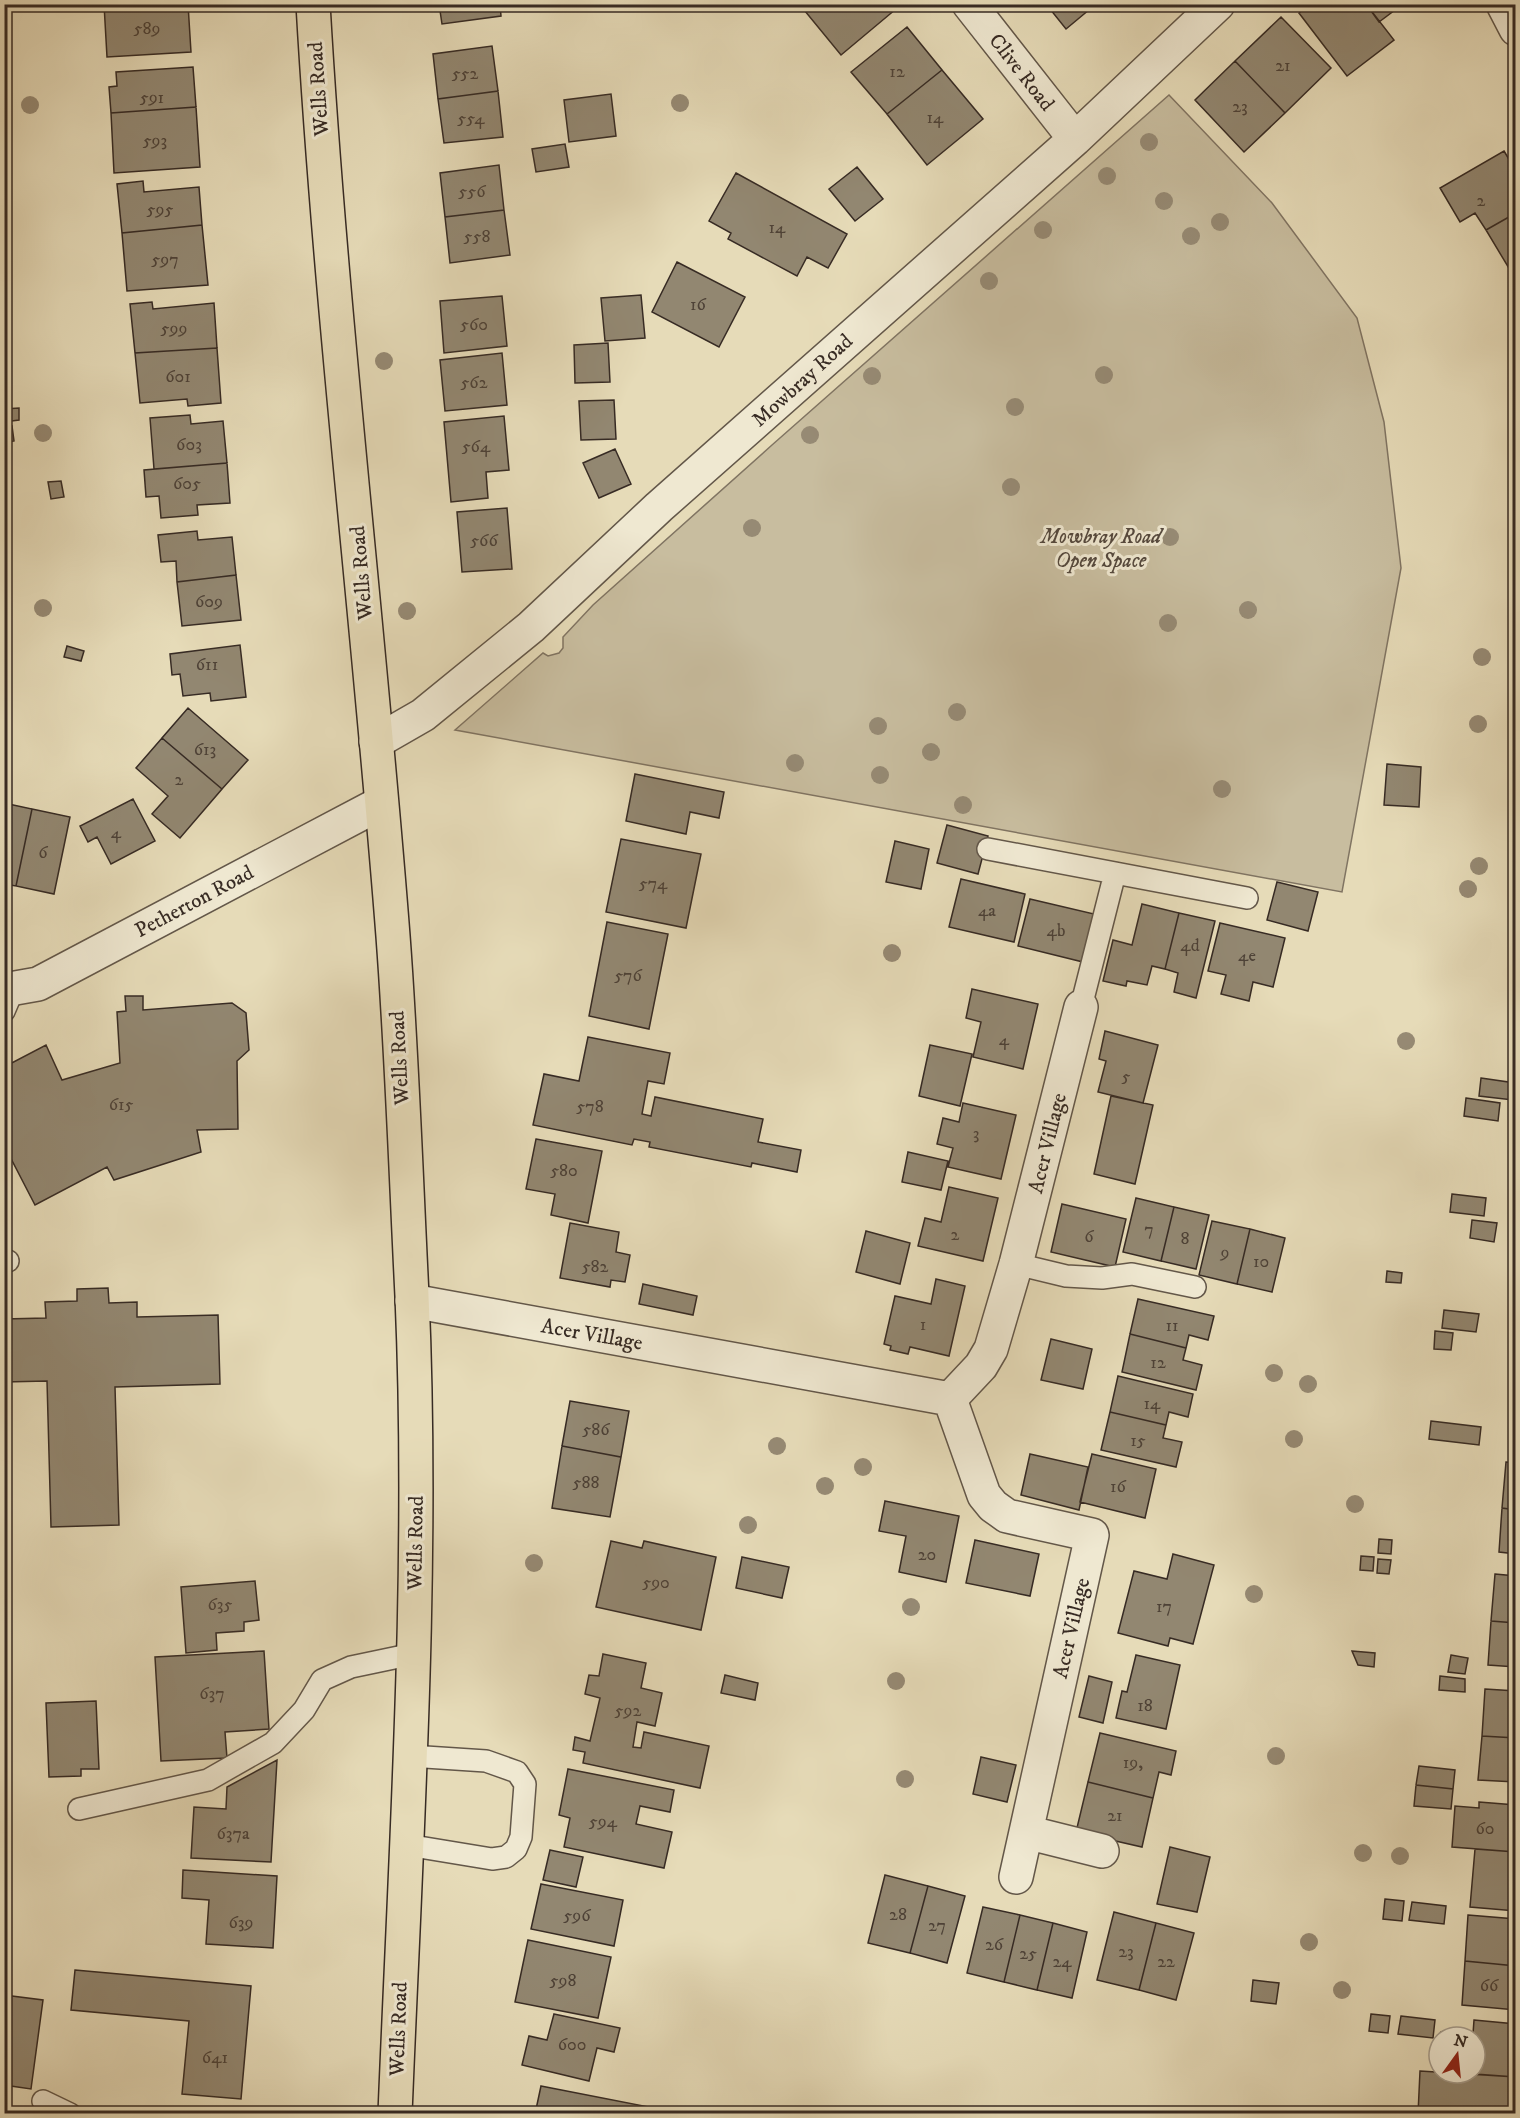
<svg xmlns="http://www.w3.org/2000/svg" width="1520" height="2118" font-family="'IM FELL DW Pica',serif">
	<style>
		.green { fill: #c8bd9f; stroke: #807462; stroke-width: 1.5 }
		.building { fill: #928771; stroke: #372b24; stroke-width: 1.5 }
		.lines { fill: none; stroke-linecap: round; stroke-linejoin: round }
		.service-casing { stroke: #635749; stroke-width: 24 }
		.minor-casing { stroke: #635749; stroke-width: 36 }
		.trunk-casing { stroke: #372b24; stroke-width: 36 }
		.service { stroke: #efe8d1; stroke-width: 21 }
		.minor { stroke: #efe8d1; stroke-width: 33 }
		.trunk { stroke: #e6dbb8; stroke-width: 33 }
		.tree { fill: #968a74 }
		.labels { text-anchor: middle; stroke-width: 6; stroke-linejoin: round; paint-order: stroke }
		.number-label { font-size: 18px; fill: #4e4237 }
		.street-label { font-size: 21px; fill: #372b24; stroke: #efe8d1 }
		.park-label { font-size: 21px; font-style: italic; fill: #54483d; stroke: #efe8d1 }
	</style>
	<rect width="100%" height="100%" fill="#e6dbb8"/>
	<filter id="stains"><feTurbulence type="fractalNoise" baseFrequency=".00333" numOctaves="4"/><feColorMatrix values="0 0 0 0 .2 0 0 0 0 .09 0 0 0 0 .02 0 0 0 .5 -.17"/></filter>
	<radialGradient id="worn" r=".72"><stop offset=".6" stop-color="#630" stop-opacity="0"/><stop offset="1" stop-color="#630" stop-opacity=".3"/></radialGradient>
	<path class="green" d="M1169,95L1272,203L1357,318L1384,422L1401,568L1342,892L455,730L543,653L548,656L559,653L563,648V637L593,605L772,445Z"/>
	<path class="building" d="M104,4H188L191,52L107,57Z
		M439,4H500L501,16L442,24Z
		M892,4L896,9L841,55L800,5Z
		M1046,4H1096L1066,29Z
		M1310,4H1366L1394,40L1347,76L1299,13Z
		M1366,4H1403L1379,22Z
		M1281,17L1331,68L1285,113L1235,61Z
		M907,27L942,70L887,114L851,72Z
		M492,46L498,91L438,99L433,54Z
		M1235,61L1285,113L1244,152L1195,100Z
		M193,67L196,107L111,113L109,87L117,86L116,72Z
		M942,70L983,119L927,165L887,114Z
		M498,91L503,137L444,143L438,99Z
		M611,94L616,136L569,142L564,100Z
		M196,107L200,167L114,173L111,113Z
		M565,144L569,167L536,172L532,149Z
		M1504,151L1516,171V213L1486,230L1475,213L1460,222L1440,188Z
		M499,165L504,210L445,217L440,173Z
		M857,167L883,199L855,221L829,189Z
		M736,173L847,234L828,268L807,257L797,276L728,239L731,233L709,221Z
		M143,181L144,192L199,187L202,225L122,233L117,184Z
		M504,210L510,255L450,263L445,217Z
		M1516,213V266L1510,270L1486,230Z
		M202,225L208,285L127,291L122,233Z
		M677,262L745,297L719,347L652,312Z
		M641,295L645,338L605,341L601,298Z
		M502,296L507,346L444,353L440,301Z
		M152,302L153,309L214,303L217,348L135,353L130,304Z
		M608,343L610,382L575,383L574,345Z
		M217,348L221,403L188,406L187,399L140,403L135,353Z
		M502,353L507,405L445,411L440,360Z
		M614,400L616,439L581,440L579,401Z
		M19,408V420L4,422V409Z
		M190,415L191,424L223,421L227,463L154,469L150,418Z
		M504,416L509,470L486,472L488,498L451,502L444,422Z
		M12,426L14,441L4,443V428Z
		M615,449L631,484L599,498L583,463Z
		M227,463L230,503L197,505L198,515L161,518L159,496L146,497L144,470Z
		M61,481L64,497L51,499L48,482Z
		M507,508L512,569L462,572L457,512Z
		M197,531L198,540L232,537L236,575L177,582L176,561L161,562L158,535Z
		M236,575L241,620L182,626L177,582Z
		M240,645L246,697L211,701L210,693L183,696L180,674L172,675L170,654Z
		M67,646L84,651L81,661L64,657Z
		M188,708L248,760L222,789L162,738Z
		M162,738L222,789L180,838L152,814L168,796L136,768Z
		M1387,764L1421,767L1419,807L1384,805Z
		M635,774L724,792L719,818L690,812L686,834L626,821Z
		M133,799L155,841L111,864L97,837L88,842L80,826Z
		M4,803L32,809L16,886L4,884Z
		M32,809L70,817L54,894L16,886Z
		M947,825L988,836L978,874L937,863Z
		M621,839L701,854L686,928L606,912Z
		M895,841L929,849L921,889L886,882Z
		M961,879L1025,894L1014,942L949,927Z
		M1277,882L1318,892L1308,931L1267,920Z
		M1030,899L1094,914L1083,962L1018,946Z
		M1142,904L1179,913L1165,969L1152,966L1147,985L1127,981L1126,986L1103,981L1113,940L1132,945Z
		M1179,913L1215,921L1196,998L1174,992L1178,973L1165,969Z
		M607,922L668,934L649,1029L589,1016Z
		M1220,923L1285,938L1273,987L1253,982L1249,1001L1221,994L1226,975L1208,971Z
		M972,989L1038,1004L1023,1069L973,1057L981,1022L966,1018Z
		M125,996H143V1010L232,1003L246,1013L249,1050L237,1061L238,1129L197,1130L201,1152L114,1180L107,1167L35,1205L4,1145V1067L46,1045L62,1080L120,1063L117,1012L126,1011Z
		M1105,1031L1158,1045L1143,1103L1098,1092L1106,1061L1099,1059Z
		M588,1037L670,1053L664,1084L648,1081L642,1114L651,1116L655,1097L763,1119L758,1142L801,1150L797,1172L752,1163L751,1167L649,1147L650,1142L634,1139L632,1145L533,1125L544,1074L579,1081Z
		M930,1045L972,1054L960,1106L919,1096Z
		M1481,1078L1515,1083L1513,1100L1479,1096Z
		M1111,1096L1153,1105L1135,1184L1094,1174Z
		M1466,1098L1500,1103L1498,1121L1464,1116Z
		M963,1103L1016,1115L1001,1179L948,1167L953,1148L937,1144L943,1118L959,1122Z
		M536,1139L602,1151L588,1223L551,1215L555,1194L526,1189Z
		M908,1152L948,1161L941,1190L902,1182Z
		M949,1187L998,1198L983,1261L918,1246L925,1218L941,1222Z
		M1452,1194L1486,1198L1484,1216L1450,1212Z
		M1136,1198L1174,1207L1161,1261L1123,1252Z
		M1062,1204L1126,1219L1115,1267L1051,1252Z
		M1174,1207L1209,1215L1196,1269L1161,1261Z
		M1472,1220L1497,1223L1494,1242L1470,1238Z
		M1212,1221L1250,1229L1237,1284L1199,1275Z
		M570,1223L619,1232L616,1252L630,1255L625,1282L611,1280L610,1287L560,1278Z
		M1250,1229L1285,1238L1272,1292L1237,1284Z
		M866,1231L910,1243L900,1284L856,1272Z
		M1387,1271L1402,1273L1401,1283L1386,1282Z
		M936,1279L965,1286L949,1356L910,1347L908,1354L890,1350L891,1346L884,1344L895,1296L931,1304Z
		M643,1284L697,1296L693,1315L639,1304Z
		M108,1288L109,1303L137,1302V1317L218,1315L220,1384L115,1387L119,1525L51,1527L47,1381L4,1382V1319L46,1318L45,1302L77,1301V1289Z
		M1138,1299L1214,1316L1208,1340L1189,1335L1186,1348L1130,1334Z
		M1444,1310L1479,1314L1476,1332L1442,1328Z
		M1435,1331L1453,1333L1451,1350L1434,1349Z
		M1130,1334L1186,1348L1183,1360L1202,1365L1196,1390L1122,1372Z
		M1051,1339L1092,1349L1083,1389L1041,1380Z
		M1515,1350H1516V1397L1512,1396Z
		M1118,1376L1193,1394L1188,1417L1169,1412L1166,1425L1110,1412Z
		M1512,1396L1516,1397V1440L1509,1439Z
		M570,1401L629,1411L621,1457L562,1446Z
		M1110,1412L1166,1425L1163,1438L1182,1442L1176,1467L1101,1450Z
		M1431,1421L1481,1427L1479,1445L1429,1439Z
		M562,1446L621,1457L610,1517L552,1508Z
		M1030,1454L1088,1467L1079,1510L1021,1495Z
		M1092,1454L1156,1469L1145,1518L1080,1502Z
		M1506,1462L1516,1463V1510L1502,1508Z
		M885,1501L959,1516L946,1582L899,1572L906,1536L879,1531Z
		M1502,1508L1516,1510V1554L1499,1552Z
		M1379,1539L1392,1540L1391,1554L1378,1553Z
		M975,1540L1039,1554L1030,1596L966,1583Z
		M611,1541L642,1548L644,1541L716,1557L701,1630L596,1607Z
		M1173,1554L1214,1565L1193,1644L1170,1638L1168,1646L1118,1633L1134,1571L1167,1579Z
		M1361,1556L1374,1557L1373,1571L1360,1570Z
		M742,1557L789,1567L782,1598L736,1588Z
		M1378,1559L1391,1560L1389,1574L1377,1573Z
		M1495,1574L1516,1576V1623L1491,1621Z
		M255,1581L259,1620L244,1622V1631L216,1633L217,1650L186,1653L181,1587Z
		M1491,1621L1516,1623V1667L1488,1665Z
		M264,1651L269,1729L225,1732L227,1758L161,1761L155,1657Z
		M1352,1651L1375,1653L1374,1667L1358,1665Z
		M603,1654L646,1663L641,1688L662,1693L655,1726L637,1722L633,1747L641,1748L644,1732L709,1746L700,1788L583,1763L585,1752L573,1750L575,1737L590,1741L600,1698L585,1694L589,1675L599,1676Z
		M1136,1655L1180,1665L1166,1729L1116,1718L1122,1691L1127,1692Z
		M1451,1655L1468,1658L1465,1674L1448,1672Z
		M725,1675L758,1683L755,1700L721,1693Z
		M1089,1676L1112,1682L1103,1723L1079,1717Z
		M1440,1676L1465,1679V1692L1439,1690Z
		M1485,1689L1516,1691V1738L1482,1736Z
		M96,1701L99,1769H81V1776L49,1777L46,1703Z
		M1100,1733L1176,1751L1171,1775L1159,1772L1153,1798L1088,1782Z
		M1482,1736L1516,1738V1782L1478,1780Z
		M981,1757L1016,1765L1007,1802L973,1794Z
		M277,1760L271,1862L191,1858L194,1807L226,1809L227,1787Z
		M1419,1766L1455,1770L1453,1789L1416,1785Z
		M568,1769L674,1790L670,1812L640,1806L636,1824L672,1832L664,1868L564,1847L570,1818L559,1815Z
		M1088,1782L1153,1798L1142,1847L1076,1832Z
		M1416,1785L1453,1789L1451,1809L1414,1806Z
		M1479,1802L1516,1805V1852L1452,1847L1455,1806L1479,1808Z
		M1170,1847L1210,1857L1197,1912L1157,1904Z
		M1475,1849L1516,1852V1911L1470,1907Z
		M550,1850L583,1857L576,1887L543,1880Z
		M183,1870L277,1876L273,1948L206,1944L209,1900L182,1898Z
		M885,1875L928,1886L910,1953L868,1943Z
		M541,1884L623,1900L614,1946L531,1929Z
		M928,1886L965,1896L947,1963L910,1953Z
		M1385,1899L1404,1901L1402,1921L1383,1919Z
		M1412,1902L1446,1906L1444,1924L1409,1920Z
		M983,1907L1020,1915L1004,1982L967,1973Z
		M1114,1912L1156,1923L1139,1990L1097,1980Z
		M1020,1915L1053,1923L1037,1990L1004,1982Z
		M1468,1915L1516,1919V1966L1465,1961Z
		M1053,1923L1087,1932L1072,1998L1037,1990Z
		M1156,1923L1194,1933L1176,2000L1139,1990Z
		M528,1940L611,1957L598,2018L515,2002Z
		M1465,1961L1516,1966V2010L1462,2005Z
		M75,1970L251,1986L241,2099L182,2094L189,2021L71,2010Z
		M1253,1980L1279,1983L1276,2004L1251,2001Z
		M4,1995L43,2000L31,2089L4,2085Z
		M554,2014L620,2028L614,2052L597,2048L589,2081L522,2065L529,2036L547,2040Z
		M1371,2014L1390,2016L1388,2033L1369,2031Z
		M1401,2016L1435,2020L1433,2038L1398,2034Z
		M1474,2020L1516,2024V2077L1461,2073H1475V2037H1441V2032L1473,2034Z
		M1420,2071L1516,2077V2114H1418Z
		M541,2086L659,2109L658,2114H535Z"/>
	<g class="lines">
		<g class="service-casing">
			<path id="service" d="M988,849L1247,898
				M1081,1007L1115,873
				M4,1011L13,990
				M4,1261H8
				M1016,1264L1066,1276L1102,1278L1132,1274L1195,1287
				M79,1809L208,1780L273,1743L304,1710L322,1680L351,1667L413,1654
				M407,1845L492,1859L506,1857L516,1849L521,1837L525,1784L517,1772L486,1761L410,1756
				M43,2101L70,2114"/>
		</g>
		<g class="minor-casing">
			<path id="minor" d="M969,4L1075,139
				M1503,4L1516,29
				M376,742L423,715L531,627L659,507L1075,139L1218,4
				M4,990L38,984L381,803
				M412,1301L950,1399
				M1026,1832L1102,1851
				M1016,1877L1092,1535L1007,1516L993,1506L984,1495L950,1399L981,1366L991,1349L1016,1264L1081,1007"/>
		</g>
		<g class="trunk-casing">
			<path id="trunk" d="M313,4C331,316 369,625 393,936C402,1055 406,1176 412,1296C424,1568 406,1841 395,2114"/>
		</g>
		<use href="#service" class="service"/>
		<use href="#minor" class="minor"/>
		<use href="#trunk" class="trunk"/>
	</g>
	<g class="tree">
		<circle cx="680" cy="103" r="9"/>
		<circle cx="30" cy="105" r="9"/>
		<circle cx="1149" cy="142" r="9"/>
		<circle cx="1107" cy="176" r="9"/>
		<circle cx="1164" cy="201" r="9"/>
		<circle cx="1220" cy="222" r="9"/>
		<circle cx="1043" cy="230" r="9"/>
		<circle cx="1191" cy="236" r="9"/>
		<circle cx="989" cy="281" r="9"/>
		<circle cx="384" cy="361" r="9"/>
		<circle cx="1104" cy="375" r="9"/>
		<circle cx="872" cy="376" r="9"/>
		<circle cx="1015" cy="407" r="9"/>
		<circle cx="43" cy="433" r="9"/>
		<circle cx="810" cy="435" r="9"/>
		<circle cx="1011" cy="487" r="9"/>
		<circle cx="752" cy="528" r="9"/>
		<circle cx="1170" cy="537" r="9"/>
		<circle cx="43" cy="608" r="9"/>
		<circle cx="1248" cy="610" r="9"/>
		<circle cx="407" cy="611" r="9"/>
		<circle cx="1168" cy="623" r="9"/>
		<circle cx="1482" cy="657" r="9"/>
		<circle cx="957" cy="712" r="9"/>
		<circle cx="1478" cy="724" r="9"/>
		<circle cx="878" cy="726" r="9"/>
		<circle cx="931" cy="752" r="9"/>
		<circle cx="795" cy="763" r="9"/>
		<circle cx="880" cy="775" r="9"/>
		<circle cx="1222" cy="789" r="9"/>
		<circle cx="963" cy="805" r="9"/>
		<circle cx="1479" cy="866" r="9"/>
		<circle cx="1468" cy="889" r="9"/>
		<circle cx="892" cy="953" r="9"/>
		<circle cx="1406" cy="1041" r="9"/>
		<circle cx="1274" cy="1373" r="9"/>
		<circle cx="1308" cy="1384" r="9"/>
		<circle cx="1294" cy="1439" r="9"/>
		<circle cx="777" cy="1446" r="9"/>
		<circle cx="863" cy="1467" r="9"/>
		<circle cx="825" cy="1486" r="9"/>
		<circle cx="1355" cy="1504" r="9"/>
		<circle cx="748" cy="1525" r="9"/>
		<circle cx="534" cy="1563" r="9"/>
		<circle cx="1254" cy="1594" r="9"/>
		<circle cx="911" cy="1607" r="9"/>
		<circle cx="896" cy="1681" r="9"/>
		<circle cx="1276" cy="1756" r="9"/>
		<circle cx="905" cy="1779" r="9"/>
		<circle cx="1363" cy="1853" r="9"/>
		<circle cx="1400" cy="1856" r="9"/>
		<circle cx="1309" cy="1942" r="9"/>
		<circle cx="1342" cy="1990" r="9"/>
	</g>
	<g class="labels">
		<g class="number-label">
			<text x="147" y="34">589</text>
			<text x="1283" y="71">21</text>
			<text x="897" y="77">12</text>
			<text x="465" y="79">552</text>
			<text x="152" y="103">591</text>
			<text x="1240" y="112">23</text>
			<text x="935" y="123">14</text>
			<text x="471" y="124">554</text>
			<text x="155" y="146">593</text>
			<text x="472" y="197">556</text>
			<text x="1481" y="206">2</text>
			<text x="160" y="215">595</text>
			<text x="777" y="233">14</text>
			<text x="477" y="242">558</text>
			<text x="165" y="265">597</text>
			<text x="698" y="310">16</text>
			<text x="474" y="330">560</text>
			<text x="174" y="334">599</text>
			<text x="178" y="382">601</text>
			<text x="474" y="388">562</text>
			<text x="189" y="450">603</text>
			<text x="476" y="452">564</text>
			<text x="187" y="489">605</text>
			<text x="484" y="546">566</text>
			<text x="209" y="607">609</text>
			<text x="207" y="670">611</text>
			<text x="205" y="755">613</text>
			<text x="179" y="785">2</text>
			<text x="116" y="838">4</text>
			<text x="43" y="858">6</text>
			<text x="653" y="889">574</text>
			<text x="987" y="916">4a</text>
			<text x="1056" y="936">4b</text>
			<text x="1190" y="951">4d</text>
			<text x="1247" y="961">4e</text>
			<text x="628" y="981">576</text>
			<text x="1004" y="1045">4</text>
			<text x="1126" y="1082">5</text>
			<text x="121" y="1110">615</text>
			<text x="590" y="1112">578</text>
			<text x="976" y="1139">3</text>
			<text x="564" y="1176">580</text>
			<text x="1149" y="1235">7</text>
			<text x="955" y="1240">2</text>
			<text x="1089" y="1242">6</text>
			<text x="1185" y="1244">8</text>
			<text x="1225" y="1258">9</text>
			<text x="1261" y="1267">10</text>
			<text x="595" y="1272">582</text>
			<text x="923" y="1330">1</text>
			<text x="1172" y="1331">11</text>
			<text x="1158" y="1368">12</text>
			<text x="1152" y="1409">14</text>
			<text x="596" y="1435">586</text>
			<text x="1138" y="1446">15</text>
			<text x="586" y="1488">588</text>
			<text x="1118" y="1492">16</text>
			<text x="927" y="1560">20</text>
			<text x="656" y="1588">590</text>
			<text x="220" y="1610">635</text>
			<text x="1164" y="1612">17</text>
			<text x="212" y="1699">637</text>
			<text x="1145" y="1711">18</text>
			<text x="628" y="1716">592</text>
			<text x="1133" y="1768">19,</text>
			<text x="1115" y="1821">21</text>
			<text x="603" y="1827">594</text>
			<text x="1485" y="1834">60</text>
			<text x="233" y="1839">637a</text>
			<text x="898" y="1920">28</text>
			<text x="577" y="1921">596</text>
			<text x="241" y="1928">639</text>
			<text x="937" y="1931">27</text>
			<text x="994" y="1950">26</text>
			<text x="1126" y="1957">23</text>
			<text x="1028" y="1959">25</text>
			<text x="1062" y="1967">24</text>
			<text x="1166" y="1967">22</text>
			<text x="563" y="1986">598</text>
			<text x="1489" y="1991">66</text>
			<text x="572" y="2050">600</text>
			<text x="215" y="2063">641</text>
		</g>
		<g class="street-label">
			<text transform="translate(1022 72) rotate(52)" y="7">Clive Road</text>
			<text transform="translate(318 89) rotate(-94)" y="7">Wells Road</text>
			<text transform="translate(802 380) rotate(-42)" y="7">Mowbray Road</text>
			<text transform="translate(361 573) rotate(-95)" y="7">Wells Road</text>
			<text transform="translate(194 901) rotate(-28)" y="7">Petherton Road</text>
			<text transform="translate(399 1058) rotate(-93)" y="7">Wells Road</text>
			<text transform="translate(1047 1143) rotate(-76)" y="7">Acer Village</text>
			<text transform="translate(592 1334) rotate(10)" y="7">Acer Village</text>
			<text transform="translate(415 1543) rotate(-89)" y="7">Wells Road</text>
			<text transform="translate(1071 1628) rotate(-77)" y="7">Acer Village</text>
			<text transform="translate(398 2029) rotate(-88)" y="7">Wells Road</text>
		</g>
		<g class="park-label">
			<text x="1101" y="543">Mowbray Road<tspan x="1101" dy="24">Open Space</tspan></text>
		</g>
	</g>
	<rect width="1520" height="2118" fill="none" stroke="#e6dbb8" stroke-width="24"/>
	<rect x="6" y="6" width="1508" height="2106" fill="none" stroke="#372b24" stroke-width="3"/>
	<rect x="12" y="12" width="1496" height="2094" fill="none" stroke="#372b24" stroke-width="1.5"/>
	<g transform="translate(1457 2055) rotate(15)"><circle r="28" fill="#efe8d1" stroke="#a59c8c" stroke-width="1.5"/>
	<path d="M0-4.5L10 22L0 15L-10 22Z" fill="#8f2418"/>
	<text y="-9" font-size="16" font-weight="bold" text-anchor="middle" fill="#372b24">N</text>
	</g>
	<rect width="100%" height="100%" filter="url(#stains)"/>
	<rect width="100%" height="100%" fill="url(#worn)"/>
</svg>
